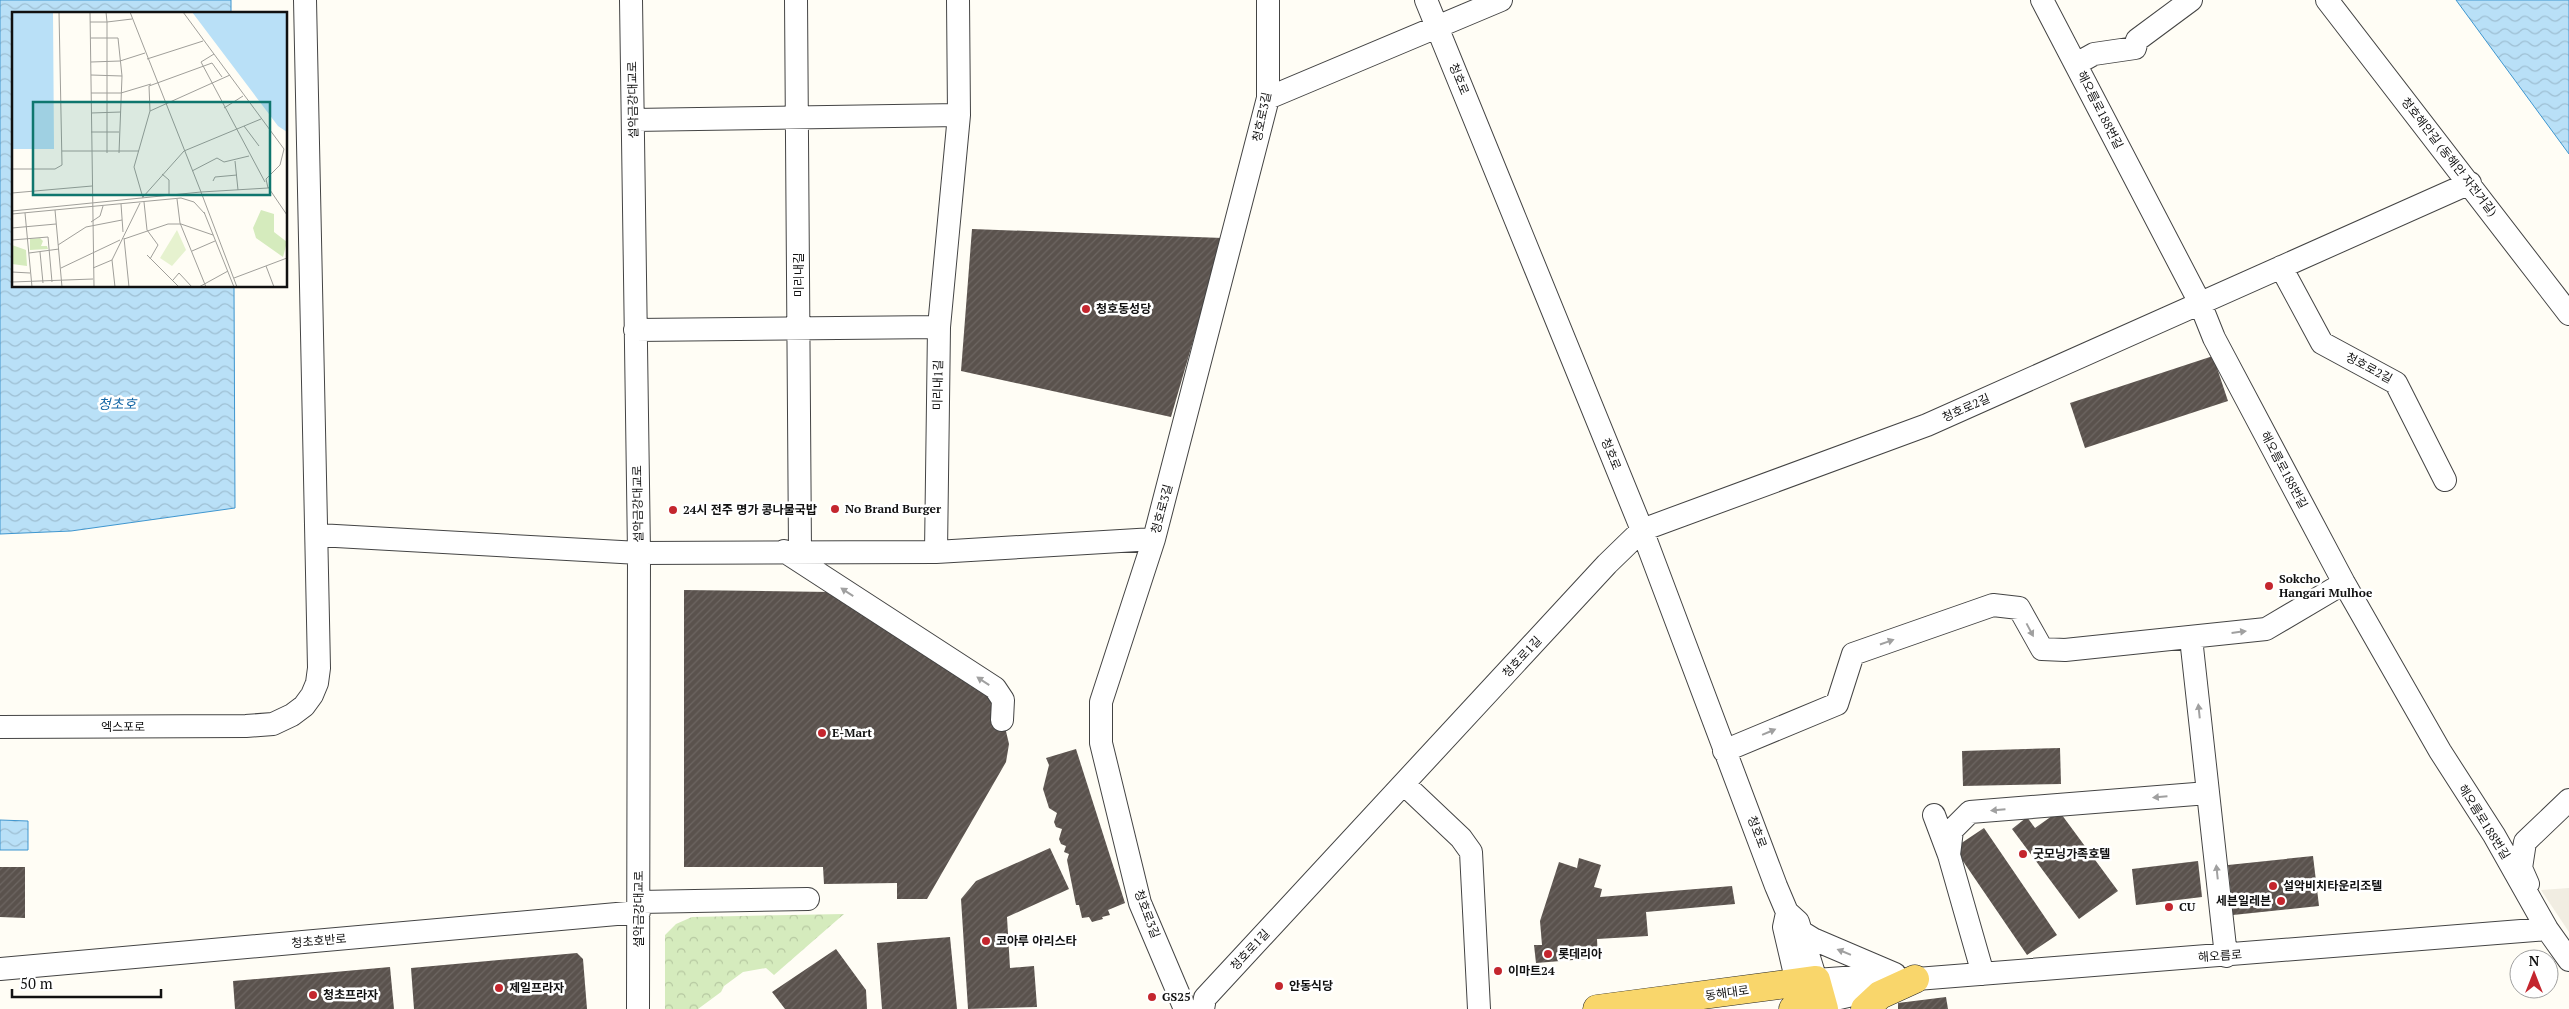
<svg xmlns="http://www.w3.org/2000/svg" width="2569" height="1009" font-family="'PT Serif','Noto Sans KR',serif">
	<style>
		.park { fill: url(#park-crowns) }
		.plaza { fill: #f1ede2 }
		.water { fill: url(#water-waves); stroke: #3f96cf }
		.building { fill: url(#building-hatch) }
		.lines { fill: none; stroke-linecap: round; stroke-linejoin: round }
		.minor-casing { stroke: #444; stroke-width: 24 }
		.major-casing { stroke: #222; stroke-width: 29 }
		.minor { stroke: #fff; stroke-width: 22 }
		.major { stroke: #f9d66b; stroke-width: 28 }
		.oneway { fill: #a0a0a0 }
		.poi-dot { fill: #c4262e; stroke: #fff; stroke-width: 2 }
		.labels { text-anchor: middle; stroke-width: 5; stroke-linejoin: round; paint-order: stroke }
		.street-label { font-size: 12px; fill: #111; stroke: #fff }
		.poi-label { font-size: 12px; font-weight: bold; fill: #111; stroke: #fff; text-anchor: start }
		.water-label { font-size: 14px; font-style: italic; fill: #1768a6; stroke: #fff }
		.inset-road { fill: none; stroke: #a09f9a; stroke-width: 1 }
		.view { fill: #0f766e; fill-opacity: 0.15; stroke: #0f766e; stroke-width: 2.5 }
		.inset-edge { fill: none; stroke: #111; stroke-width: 2.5 }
	</style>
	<defs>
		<pattern id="park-crowns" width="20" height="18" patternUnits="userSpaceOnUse" patternTransform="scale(1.25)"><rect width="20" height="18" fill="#d5ebbd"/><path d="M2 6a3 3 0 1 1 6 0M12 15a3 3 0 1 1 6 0" fill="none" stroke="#b6c8a1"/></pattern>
		<pattern id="water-waves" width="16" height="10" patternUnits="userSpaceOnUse" patternTransform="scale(1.25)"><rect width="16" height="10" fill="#b9e0f7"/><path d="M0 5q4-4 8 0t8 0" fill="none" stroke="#9ebfd3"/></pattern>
		<pattern id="building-hatch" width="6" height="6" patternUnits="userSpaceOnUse" patternTransform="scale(1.25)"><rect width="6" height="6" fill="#5a524d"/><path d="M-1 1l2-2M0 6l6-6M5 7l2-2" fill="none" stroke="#6d6662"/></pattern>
	</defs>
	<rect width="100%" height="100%" fill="#fffdf5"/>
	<path class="park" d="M844,914L774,975L766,968L743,972L724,986L721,992L698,1009H665V935L676,924L692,917Z"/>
	<path class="plaza" d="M2569,888V932L2541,890Z"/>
	<path class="water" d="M0,0H231V14H14V286H234L235,508L71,531L0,534Z
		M2456,0H2569V154Z
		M0,820L28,821V850H0Z"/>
	<path class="building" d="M972,229L1223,238L1171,417L961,371Z
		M2213,356L2228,401L2085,448L2070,403Z
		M684,590L830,592L986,693L1005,727L1009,744L1006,762L927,899H897V883L824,884L823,867H684Z
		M2060,748L2061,784L1963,786L1962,751Z
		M1076,749L1125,903L1108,910L1110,915L1102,917L1103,919L1092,922L1089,917L1082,918L1079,905H1076L1067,860L1069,854L1064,852L1066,846L1061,844L1059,839L1062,829L1056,827L1054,822L1057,813L1049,808L1043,789L1049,765L1046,758Z
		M2059,811L2118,891L2079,919L2012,829L2027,817L2035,828Z
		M1984,828L2057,935L2027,955L1954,848Z
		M1050,848L1069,889L1007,917L1010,968L1034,966L1037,1007L968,1009L961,899L976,881Z
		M2313,856L2319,906L2233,915L2228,865Z
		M1579,858L1601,865L1594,887L1602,889L1600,897L1732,886L1735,904L1646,912L1648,936L1597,939L1598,958L1536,963L1534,945H1542L1540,921L1559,862L1577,868Z
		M2198,861L2202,897L2136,905L2132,869Z
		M0,867H25V918L0,917Z
		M950,937L957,1009H882L877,943Z
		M836,949L866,990L867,1009H785L772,992Z
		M577,953L583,959L587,1009H414L411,968Z
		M390,967L394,1009H235L233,981Z
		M1946,997L1948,1009H1898V1003Z"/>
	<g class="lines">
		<g class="minor-casing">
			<path id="minor" d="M631,0L639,553L638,1009
				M796,0L800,551
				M1426,0L1642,530L1776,886L1787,912L1798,922L1816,980L1871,976L1904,980L2547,929
				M2042,0L2200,303L2214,338L2344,583L2440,751L2494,835L2547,929L2569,960
				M2327,0L2569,314
				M2076,64L2094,54L2135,48L2137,40L2191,0
				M1268,98L1501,0
				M633,120L959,115
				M2281,267L2322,343L2396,383L2445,480
				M635,330L939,327
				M318,535L639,553L936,552L1154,539
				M784,551L995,688L1003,700L1002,720
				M936,552L939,327L959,115L958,0
				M2191,638L2226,956
				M0,727L246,726L273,724L292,715L304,706L312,695L317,683L319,668L305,0
				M1724,751L1837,704L1853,654L1993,605L2019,608L2042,649L2065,650L2266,629L2344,583
				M1405,785L1461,838L1471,852L1479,1009
				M1934,815L1949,855L1983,974
				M1949,855L1952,830L1970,812L2208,793
				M2528,884L2521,868L2525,842L2569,800
				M639,902L808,899
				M1787,913L1784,927L1797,983
				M1800,931L1813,939L1895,974
				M0,969L639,912
				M1822,1002L1874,990L1886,983
				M1185,1009L1140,903L1101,743V702L1154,539L1268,98V0
				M1203,1009L1205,998L1607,564L1642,530L1927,425L2470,183"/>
		</g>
		<g class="major-casing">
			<path id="major" d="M1597,1009L1816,980L1824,1009
				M1793,1009L1822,1002
				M1865,1009L1880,995L1915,979"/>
		</g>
		<use href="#minor" class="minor"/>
		<use href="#major" class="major"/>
	</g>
	<defs><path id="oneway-solid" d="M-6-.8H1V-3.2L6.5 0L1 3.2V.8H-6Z" transform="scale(1.25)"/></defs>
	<g class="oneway">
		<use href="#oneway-solid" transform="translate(847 592) rotate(-147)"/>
		<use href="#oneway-solid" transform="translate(2030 630) rotate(62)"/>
		<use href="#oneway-solid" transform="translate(2239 632) rotate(-7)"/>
		<use href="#oneway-solid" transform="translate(1887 642) rotate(-19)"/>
		<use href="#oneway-solid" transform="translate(983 681) rotate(-147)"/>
		<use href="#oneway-solid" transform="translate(2199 711) rotate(-96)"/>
		<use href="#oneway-solid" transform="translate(1769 732) rotate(-23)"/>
		<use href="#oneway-solid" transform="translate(2160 797) rotate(175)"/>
		<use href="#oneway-solid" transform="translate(1998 810) rotate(175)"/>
		<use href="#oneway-solid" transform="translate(2217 872) rotate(-96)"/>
		<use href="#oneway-solid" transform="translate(1844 952) rotate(-158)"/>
	</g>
	<g class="poi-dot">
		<circle cx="1086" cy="309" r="5"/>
		<circle cx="835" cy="509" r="5"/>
		<circle cx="673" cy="510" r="5"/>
		<circle cx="2269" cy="586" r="5"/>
		<circle cx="822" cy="733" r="5"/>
		<circle cx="2023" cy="854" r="5"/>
		<circle cx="2273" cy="886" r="5"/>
		<circle cx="2281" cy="901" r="5"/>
		<circle cx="2169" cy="907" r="5"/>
		<circle cx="986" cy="941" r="5"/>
		<circle cx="1548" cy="954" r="5"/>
		<circle cx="1498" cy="971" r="5"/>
		<circle cx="1279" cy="986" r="5"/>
		<circle cx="499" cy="988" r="5"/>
		<circle cx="313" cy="995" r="5"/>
		<circle cx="1152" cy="997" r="5"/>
	</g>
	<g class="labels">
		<g class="street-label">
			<text transform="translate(1459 79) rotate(68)" y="4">청호로</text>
			<text transform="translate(633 100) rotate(-91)" y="4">설악금강대교로</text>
			<text transform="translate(2100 110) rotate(63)" y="4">해오름로188번길</text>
			<text transform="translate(1262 117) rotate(-78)" y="4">청호로3길</text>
			<text transform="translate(2449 157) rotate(52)" y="4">청호해안길 (동해안 자전거길)</text>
			<text transform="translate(799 275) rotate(-90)" y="4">미리내길</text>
			<text transform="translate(2369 368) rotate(28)" y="4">청호로2길</text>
			<text transform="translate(938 385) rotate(-89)" y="4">미리내1길</text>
			<text transform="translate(1966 408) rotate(-24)" y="4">청호로2길</text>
			<text transform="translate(1611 454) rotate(68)" y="4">청호로</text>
			<text transform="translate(2284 470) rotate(62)" y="4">해오름로188번길</text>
			<text transform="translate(638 504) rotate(-91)" y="4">설악금강대교로</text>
			<text transform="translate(1162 509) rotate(-75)" y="4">청호로3길</text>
			<text transform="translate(1522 657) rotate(-47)" y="4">청호로1길</text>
			<text x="123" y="731">엑스포로</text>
			<text transform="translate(2484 822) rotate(58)" y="4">해오름로188번길</text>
			<text transform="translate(1757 832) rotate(70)" y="4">청호로</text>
			<text transform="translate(639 909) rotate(-90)" y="4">설악금강대교로</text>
			<text transform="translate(1147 914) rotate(69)" y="4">청호로3길</text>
			<text transform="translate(319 941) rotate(-5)" y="4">청초호반로</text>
			<text transform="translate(1250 950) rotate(-47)" y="4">청호로1길</text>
			<text transform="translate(2220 956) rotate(-4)" y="4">해오름로</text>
			<text transform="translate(1727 993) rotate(-8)" y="4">동해대로</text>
		</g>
		<g class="poi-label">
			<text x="1096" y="313">청호동성당</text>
			<text x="845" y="513">No Brand Burger</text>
			<text x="683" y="514">24시 전주 명가 콩나물국밥</text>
			<text x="2279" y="583">Sokcho<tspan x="2279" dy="14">Hangari Mulhoe</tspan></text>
			<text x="832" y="737">E-Mart</text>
			<text x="2033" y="858">굿모닝가족호텔</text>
			<text x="2283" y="890">설악비치타운리조텔</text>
			<text x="2271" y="905" text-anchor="end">세븐일레븐</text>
			<text x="2179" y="911">CU</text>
			<text x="996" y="945">코아루 아리스타</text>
			<text x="1558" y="958">롯데리아</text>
			<text x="1508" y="975">이마트24</text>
			<text x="1289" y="990">안동식당</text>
			<text x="509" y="992">제일프라자</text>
			<text x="323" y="999">청초프라자</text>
			<text x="1162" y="1001">GS25</text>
		</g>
		<g class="water-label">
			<text x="117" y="409">청초호</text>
		</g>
	</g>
	<g transform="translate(12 12)">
		<rect width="275" height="275" fill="#fffdf5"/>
		<path d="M249,198L262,202V220L275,230L271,245L244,226L241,216ZM28,226L31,229L29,234H35L36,237L18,238V227ZM0,233L14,238L15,254L0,252Z" fill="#d5ebbd"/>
		<path d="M165,218L174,238L160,254L148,246Z" fill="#e6f2cf"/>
		<path d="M0,0H41L42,137H1ZM180,0H275V120L266,114Z" fill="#b9e0f7"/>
		<path class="inset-road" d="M78,0L82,275M118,0L189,180L256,176M171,0L272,137L268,153L254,167L256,176M78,10H95L94,0M79,26H106L110,64L107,141M202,42L189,50L253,170M135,47L191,29M79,50L108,49L133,41M79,63L110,64M79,81H109L139,72M212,96L231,84M138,99L218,63M79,101L109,100M232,114L247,134M79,120H107M50,139H127M95,141V10L120,7M223,149L226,178M0,157H43L50,153L47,0M180,159L205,146L212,150L237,144M150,162L157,168V183M201,169L203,165L225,163M256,175L275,203M0,181L80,174M131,185L172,139L249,107M131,186L122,155L138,99L137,74L200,51L210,65M165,187L168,211L194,275M132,190L135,218L146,233L138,247M109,192L111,220M43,198L50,275M0,199L189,180L225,275M192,200L222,275M13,201L20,275M0,202L169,186L182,190L193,202M79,210L88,204L91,194M0,216L44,212M112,226L117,275M112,227L156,212H169L201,223M0,228L36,225L40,270M46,233L74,215L110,208M180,239L203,229M28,240L31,271M17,241L47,237M135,243L167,275M254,254L262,275M49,256L108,228M81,256L100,248M0,260L18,261M222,266L275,246M161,268L167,261L180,275M0,270L81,267M103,275L100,248L128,191M187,275L216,259"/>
		<path class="view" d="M21,90H258V183H21Z"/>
		<rect width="275" height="275" class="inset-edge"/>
	</g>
	<g transform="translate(2534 974)"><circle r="24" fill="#ffffff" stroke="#a0a0a0"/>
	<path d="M0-4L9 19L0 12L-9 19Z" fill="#c4262e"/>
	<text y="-8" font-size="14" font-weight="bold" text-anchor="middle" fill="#111111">N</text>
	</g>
	<path d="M12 989v8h149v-8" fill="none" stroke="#111111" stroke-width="2.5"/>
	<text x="20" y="989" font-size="15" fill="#111111" stroke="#ffffff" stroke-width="4" paint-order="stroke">50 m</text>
</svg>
